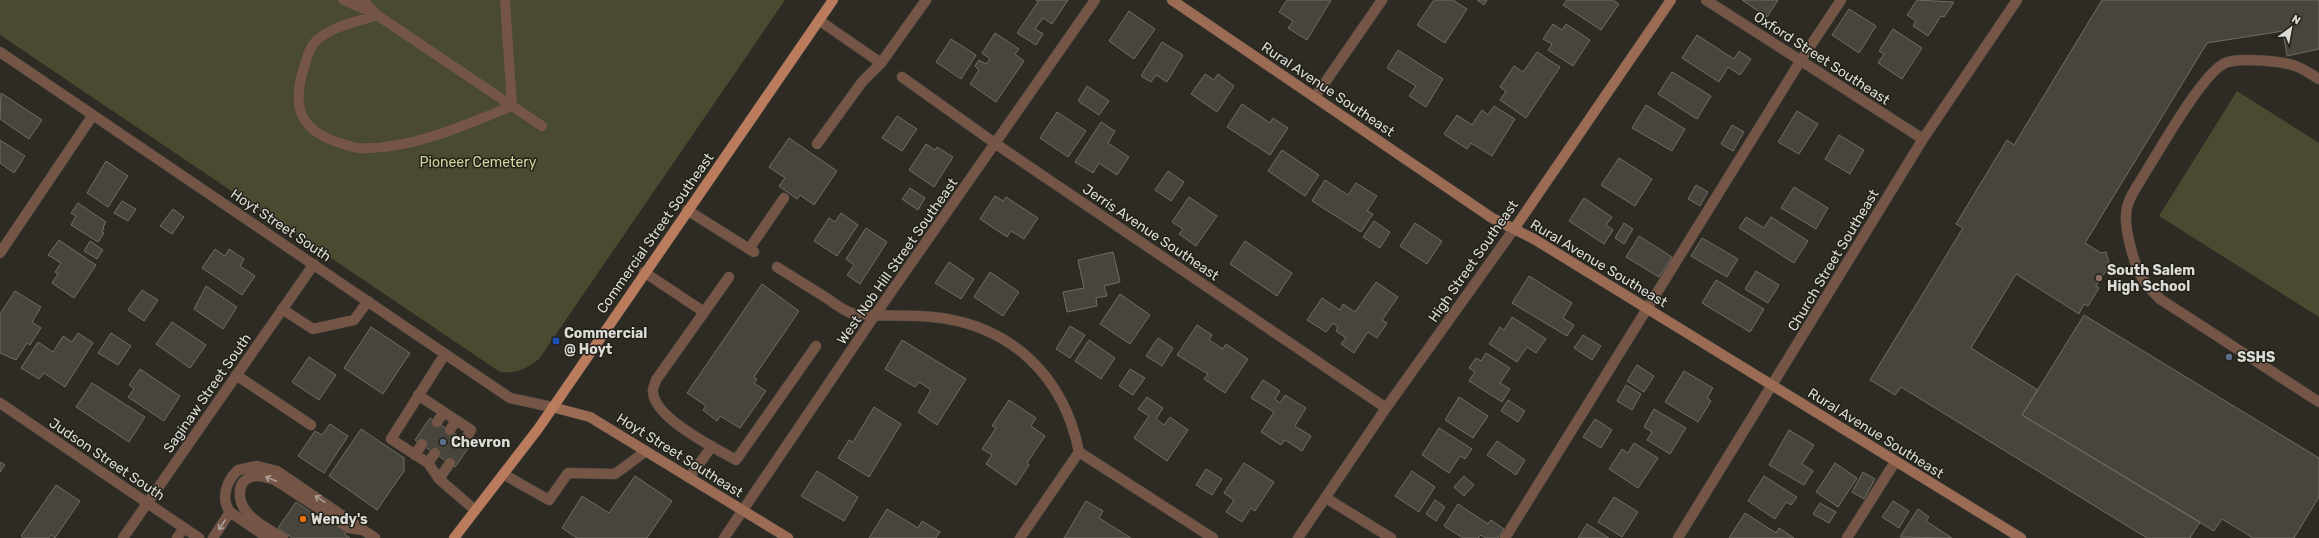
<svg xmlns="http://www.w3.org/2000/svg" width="2319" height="538" font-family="Rubik,sans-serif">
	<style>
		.green { fill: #494a30 }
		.building { fill: #47453d; stroke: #6f6d64 }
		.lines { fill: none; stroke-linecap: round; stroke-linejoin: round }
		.lane-casing { stroke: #494740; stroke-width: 11 }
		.street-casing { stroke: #494740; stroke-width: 11 }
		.secondary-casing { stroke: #494740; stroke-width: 11 }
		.primary-casing { stroke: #494740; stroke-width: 11 }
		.lane { stroke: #745546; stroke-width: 10 }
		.street { stroke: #745546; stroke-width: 10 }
		.secondary { stroke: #9c6b53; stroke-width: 10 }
		.primary { stroke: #bb7c5d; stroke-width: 10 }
		.oneway { stroke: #ad9f95 }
		.education-dot { fill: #8d6e63; stroke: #23221a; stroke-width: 1.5 }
		.transit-dot { fill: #1a4fb4; stroke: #23221a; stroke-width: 1.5 }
		.service-dot { fill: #5c6f8a; stroke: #23221a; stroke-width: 1.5 }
		.food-dot { fill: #e8710a; stroke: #23221a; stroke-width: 1.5 }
		.labels { text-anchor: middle; stroke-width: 3; stroke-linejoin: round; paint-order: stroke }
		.street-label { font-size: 14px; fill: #dcdbd6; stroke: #23221a }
		.park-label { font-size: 14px; fill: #d3d69c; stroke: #23221a }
		.poi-label { font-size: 14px; font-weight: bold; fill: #dcdbd6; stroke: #23221a; text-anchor: start }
	</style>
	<rect width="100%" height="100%" fill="#2d2b23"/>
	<path class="green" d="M0,0H785L539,359C526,369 517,374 500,372L0,35Z
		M2237,91L2319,143V317L2159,216Z"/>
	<path class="building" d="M1036,0H1068L1052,24L1043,18L1035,29L1043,34L1036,45L1017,33L1038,2Z
		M1287,0H1331L1307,40L1288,28L1293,21L1279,12Z
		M1434,0H1453L1467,9L1445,43L1417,25Z
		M1477,0H1487L1484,5Z
		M1567,0H1613L1619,4L1601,30L1563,5Z
		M1742,0H1778L1767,17Z
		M1917,0L1954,2L1944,17L1941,16L1928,36L1913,26L1916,21L1907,15Z
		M2102,0H2319V49L2287,56L2283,31L2207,43L2085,243L2101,253L2106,252L2111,270L2105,272L2096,286L2099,288L2088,306L2084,304L2079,314L2016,274L1971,348L2038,390L2022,415L2200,522L2190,538H2147L1901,387L1895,395L1870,380L1963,228L1956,224L2007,140L2014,145Z
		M1849,9L1876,26L1859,53L1832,35Z
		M1129,11L1155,29L1134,59L1109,41Z
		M1553,24L1562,30L1566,24L1590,40L1573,66L1548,50L1552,44L1543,39Z
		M1893,29L1922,48L1902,79L1878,63L1884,54L1879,51Z
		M995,33L1019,49L1015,54L1024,61L996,102L970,84L979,70L975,66L979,60L986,64L990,59L982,53Z
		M1697,35L1734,59L1739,51L1751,59L1740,75L1728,67L1719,82L1682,58Z
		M951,39L976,55L961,79L936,62Z
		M1162,42L1183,55L1167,82L1156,75L1151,82L1141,76Z
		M1398,50L1443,79L1426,107L1409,96L1416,86L1387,68Z
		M1537,52L1560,67L1526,118L1500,100L1506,91L1500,87L1514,66L1523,72Z
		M1672,72L1711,96L1697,119L1658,94Z
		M1205,74L1214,80L1218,74L1234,86L1217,112L1191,94Z
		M1087,86L1109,101L1099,115L1078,101Z
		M1,93L42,120L29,139L0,119Z
		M1242,104L1270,123L1273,118L1288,128L1270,155L1227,127Z
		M1646,105L1685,129L1672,151L1632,128Z
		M1494,106L1515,119L1492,156L1471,143L1467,149L1444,134L1457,115L1472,125L1482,110L1488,115Z
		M1797,111L1818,124L1799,154L1778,142Z
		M1057,112L1086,131L1068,157L1040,138Z
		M897,116L917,129L902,151L882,138Z
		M1101,122L1115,131L1108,143L1129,157L1117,175L1099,163L1093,173L1075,162Z
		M1732,125L1744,132L1733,151L1721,144Z
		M1839,135L1864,150L1850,174L1825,159Z
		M789,138L837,171L814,205L800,195L797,199L779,186L785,178L769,167Z
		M0,140L25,156L14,173L0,163Z
		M926,144L935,150L937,147L953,157L934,187L909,170Z
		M1282,150L1319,175L1305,196L1268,171Z
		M1619,158L1652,179L1635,206L1601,185Z
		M106,161L128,176L108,207L87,193Z
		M1168,171L1184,182L1171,201L1155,190Z
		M1325,180L1348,195L1356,183L1377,196L1367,211L1373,214L1361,232L1312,201Z
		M1696,185L1708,192L1700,206L1688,199Z
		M1794,187L1828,208L1816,229L1781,208Z
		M910,188L925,198L918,210L902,199Z
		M995,196L1003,201L1006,197L1038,218L1024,239L1011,231L1007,237L980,219Z
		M1189,197L1217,216L1196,246L1179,234L1183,229L1172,222Z
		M1584,198L1612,217L1606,225L1613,230L1604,244L1569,221Z
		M122,201L136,209L128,221L114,213Z
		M78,203L106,222L103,227L104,228L102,232L104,233L98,242L71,225L76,216L71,213Z
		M173,209L184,217L172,234L160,226Z
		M841,213L858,225L837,256L814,241L829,218L835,222Z
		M1746,217L1764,228L1771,217L1808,241L1794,263L1739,228Z
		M1374,221L1390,232L1380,248L1363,237Z
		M1415,223L1442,241L1427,264L1400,246Z
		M1624,223L1633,229L1624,244L1615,238Z
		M866,228L887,242L860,284L847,275L854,265L846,259Z
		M1639,236L1672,257L1659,277L1626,257Z
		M1702,238L1738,259L1727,277L1691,256Z
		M59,240L96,265L74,298L52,283L58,274L55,272L61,263L48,255Z
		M90,241L103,250L97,259L84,251Z
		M1245,241L1292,273L1277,296L1230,264Z
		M215,249L225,256L229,249L244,259L240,266L255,276L242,295L202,268Z
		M1113,252L1120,282L1104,286L1107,296L1096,298L1097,306L1067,312L1063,292L1084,288L1078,260Z
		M949,262L974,279L961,299L935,283Z
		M1756,271L1779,285L1768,303L1745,289Z
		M990,272L1019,292L1003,316L974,297Z
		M1529,276L1572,303L1563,318L1574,325L1567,336L1512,303Z
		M1716,280L1764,309L1750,332L1702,303Z
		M1376,282L1398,297L1382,320L1387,323L1377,338L1368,332L1354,353L1341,344L1346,338L1336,331L1338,327L1333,323L1326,332L1307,320L1322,298L1340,310L1343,304L1355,312Z
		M762,284L799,311L754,377L757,379L754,383L766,391L740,428L720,416L717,421L703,410L706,406L687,393Z
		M206,286L237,307L223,329L194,309Z
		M142,290L158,300L144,321L128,310Z
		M15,291L41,307L32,322L41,328L30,345L27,343L16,360L0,353V314Z
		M1120,294L1150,315L1130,344L1100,324Z
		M2084,315L2319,458V497L2294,538H2253L2222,519L2214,531L2022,415Z
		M1512,317L1546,339L1536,353L1527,347L1517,362L1489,344L1500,327L1504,330Z
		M172,322L206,345L190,368L156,344Z
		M1197,325L1212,335L1209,340L1223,349L1226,344L1248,359L1225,393L1204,379L1208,374L1177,355Z
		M1070,326L1085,335L1070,358L1056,349Z
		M371,327L410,353L383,394L344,368Z
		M78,333L93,343L65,387L44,373L39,379L21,368L38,342L53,352L63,336L72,342Z
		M111,333L131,346L118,365L98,353Z
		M1583,335L1601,346L1592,360L1574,348Z
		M1158,338L1173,348L1162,366L1146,356Z
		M902,340L966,379L937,425L918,412L931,390L919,382L915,387L885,369Z
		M1089,340L1115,358L1101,379L1075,361Z
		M1486,353L1510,368L1500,383L1510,389L1502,402L1469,381L1475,372L1469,368L1476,358L1481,361Z
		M309,357L336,375L319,400L292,382Z
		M1637,365L1654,376L1644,392L1627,381Z
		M140,369L180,396L164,421L128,397L134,389L129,385Z
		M1130,369L1145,378L1133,395L1119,386Z
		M1684,371L1713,388L1707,398L1711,401L1698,422L1665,402Z
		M1263,380L1280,391L1275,399L1280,403L1285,395L1306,408L1295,426L1311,436L1302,451L1285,440L1281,445L1261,432L1274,412L1251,398Z
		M92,383L145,417L129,442L76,407Z
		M1626,385L1641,394L1632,410L1617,401Z
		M1147,397L1163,408L1156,419L1164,425L1170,417L1188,430L1167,461L1134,438L1149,416L1138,409Z
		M1459,397L1488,416L1473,438L1445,420Z
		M1009,400L1036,418L1031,426L1045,436L1027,463L1029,465L1016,485L986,464L992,455L982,449L996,428L992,426Z
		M1508,400L1525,411L1518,422L1501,411Z
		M874,407L901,424L869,477L838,458L849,440L853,442Z
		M1654,409L1686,428L1670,454L1647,440L1652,432L1644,427Z
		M430,418L471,444L455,467L415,440Z
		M1595,419L1612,430L1601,448L1583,437Z
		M330,424L348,436L324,473L298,456L315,431L322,435Z
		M1439,428L1472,449L1465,459L1460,456L1449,473L1422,455Z
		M361,429L404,458V471L377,510L329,476Z
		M1789,430L1814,445L1802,464L1813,471L1804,485L1769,465Z
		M1497,441L1525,460L1516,475L1487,455Z
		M1634,443L1658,458L1638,488L1609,469L1622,449L1628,453Z
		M0,462L5,465L0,472Z
		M1244,463L1274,482L1255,511L1251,508L1242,522L1226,512L1234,500L1224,493Z
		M1835,463L1857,478L1838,507L1816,492Z
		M1206,469L1222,479L1212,495L1196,485Z
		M817,471L858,497L844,521L801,496Z
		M1412,471L1435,487L1419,512L1395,496Z
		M1863,472L1875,479L1864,499L1852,492Z
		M635,476L672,501L647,538H577L562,528L582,496L609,513Z
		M1464,476L1474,485L1464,496L1454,487Z
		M1764,476L1797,497L1791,505L1786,502L1775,519L1748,501Z
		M56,485L80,501L55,538L51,535L49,538H24L21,536Z
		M1614,497L1638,512L1622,537L1598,522Z
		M1435,500L1445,507L1436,521L1426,514Z
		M1086,501L1103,511L1099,518L1131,538H1064Z
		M1893,501L1909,511L1899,528L1882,517Z
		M296,502L324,521L326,517L347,532L344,534L350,538H292L278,528Z
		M1820,503L1836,512L1829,523L1813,514Z
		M1458,504L1488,524L1491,520L1504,529L1498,538H1486L1481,535L1478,538H1463L1444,526Z
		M887,509L918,528L922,521L940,532L936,538H869Z
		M1918,509L1929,517L1926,521L1952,538L1900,537Z
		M1745,513L1776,533L1779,528L1794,538H1729Z
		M1587,524L1609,538H1578Z"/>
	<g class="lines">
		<g class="lane-casing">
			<path id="lane" d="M343,0L373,13
				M363,0L377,15L542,126
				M377,15C357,22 332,26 316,41C308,49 306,61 303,71C292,107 301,130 337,142C344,144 351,147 358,148C408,151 466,125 512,106L505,0
				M2319,79C2312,75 2305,70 2298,67C2285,61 2238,57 2225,63C2201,74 2154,160 2137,186C2132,195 2126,204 2126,215C2125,229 2133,260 2139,272C2144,283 2152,291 2160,299L2319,402
				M817,144L862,82L881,63L926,0
				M749,249L784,198
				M644,272L704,312
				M729,277L656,380C655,384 652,389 653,392C654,418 715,448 736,460L816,346
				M282,309L313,329L354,320L368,301
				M445,354L391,439L428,463L439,479L475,510
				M236,375L311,425
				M418,395L471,430L465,440
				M437,422L444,412
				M450,430L456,420
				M415,455L422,444
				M428,463L435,453
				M503,474L549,500L568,473L615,474L646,451
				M689,478L712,446
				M439,479L450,463
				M177,538L184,528
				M213,538L230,512
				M268,538L230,512C220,498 227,480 238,470L257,466L277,471L375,538
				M283,538C271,530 254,523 246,511C238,501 236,482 251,477C259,474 268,478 275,480L349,528L363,530
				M1505,538L1801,60L1841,0
				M1847,538L1895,462"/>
		</g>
		<g class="street-casing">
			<path id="street" d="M1706,0L1923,139
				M820,21L881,63
				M0,52L510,398L552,407
				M902,77L996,144L1386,408
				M1315,97L1382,0
				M687,210L754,252
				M0,253L93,115
				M777,267C794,278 811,288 828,299C835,304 843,310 851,313C856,315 864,314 869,315C890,316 912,315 933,317C1011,325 1064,376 1079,452L1213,538
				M0,403L199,538
				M1326,498L1391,538
				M123,538L314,264
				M724,538L875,315L1095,0
				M1020,538L1079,452
				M1298,538L1386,408L1514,229
				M1678,538L1923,139L2017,0"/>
		</g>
		<g class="secondary-casing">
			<path id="secondary" d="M1172,0L1492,218L1534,239L2021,538
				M1514,229L1671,0
				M552,407L590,417L788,538"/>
		</g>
		<g class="primary-casing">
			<path id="primary" d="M454,538L538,429L833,0"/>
		</g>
		<use href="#lane" class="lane"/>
		<use href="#street" class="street"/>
		<use href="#secondary" class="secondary"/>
		<use href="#primary" class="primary"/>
	</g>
	<defs><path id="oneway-shaft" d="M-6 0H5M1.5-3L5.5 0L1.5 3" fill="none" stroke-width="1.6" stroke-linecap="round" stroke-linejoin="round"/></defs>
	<g class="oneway">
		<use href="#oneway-shaft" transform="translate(271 479) rotate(-158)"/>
		<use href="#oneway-shaft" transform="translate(320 499) rotate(-146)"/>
		<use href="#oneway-shaft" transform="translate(222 525) rotate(123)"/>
	</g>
	<circle class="education-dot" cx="2099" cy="278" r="4"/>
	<rect class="transit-dot" x="552" y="337" width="8" height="8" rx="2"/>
	<g class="service-dot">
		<circle cx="2229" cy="357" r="4"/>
		<circle cx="443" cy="442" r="4"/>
	</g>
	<circle class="food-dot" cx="303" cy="519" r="4"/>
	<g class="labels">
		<g class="street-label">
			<text transform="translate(1822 58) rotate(33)" y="5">Oxford Street Southeast</text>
			<text transform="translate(1328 89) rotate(34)" y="5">Rural Avenue Southeast</text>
			<text transform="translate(281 225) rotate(34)" y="5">Hoyt Street South</text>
			<text transform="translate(1151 232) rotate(34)" y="5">Jerris Avenue Southeast</text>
			<text transform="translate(655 233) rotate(-55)" y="5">Commercial Street Southeast</text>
			<text transform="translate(1833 260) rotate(-59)" y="5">Church Street Southeast</text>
			<text transform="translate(897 261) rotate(-55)" y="5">West Nob Hill Street Southeast</text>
			<text transform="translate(1473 261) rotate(-55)" y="5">High Street Southeast</text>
			<text transform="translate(1599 263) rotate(31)" y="5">Rural Avenue Southeast</text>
			<text transform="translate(207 393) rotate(-55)" y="5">Saginaw Street South</text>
			<text transform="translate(1876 433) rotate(32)" y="5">Rural Avenue Southeast</text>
			<text transform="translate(680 455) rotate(32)" y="5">Hoyt Street Southeast</text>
			<text transform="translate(107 459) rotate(34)" y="5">Judson Street South</text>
		</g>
		<g class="park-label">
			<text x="478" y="167">Pioneer Cemetery</text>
		</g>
		<g class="poi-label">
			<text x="2107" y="275">South Salem<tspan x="2107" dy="16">High School</tspan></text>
			<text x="564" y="338">Commercial<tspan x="564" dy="16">@ Hoyt</tspan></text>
			<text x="2237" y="362">SSHS</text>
			<text x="451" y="447">Chevron</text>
			<text x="311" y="524">Wendy's</text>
		</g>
	</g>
	<g transform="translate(2291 28) rotate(32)" stroke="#23221a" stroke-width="3" paint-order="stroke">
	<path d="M0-3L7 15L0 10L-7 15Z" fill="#dcdbd6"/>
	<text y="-6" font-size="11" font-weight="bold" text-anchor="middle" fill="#dcdbd6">N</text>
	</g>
</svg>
